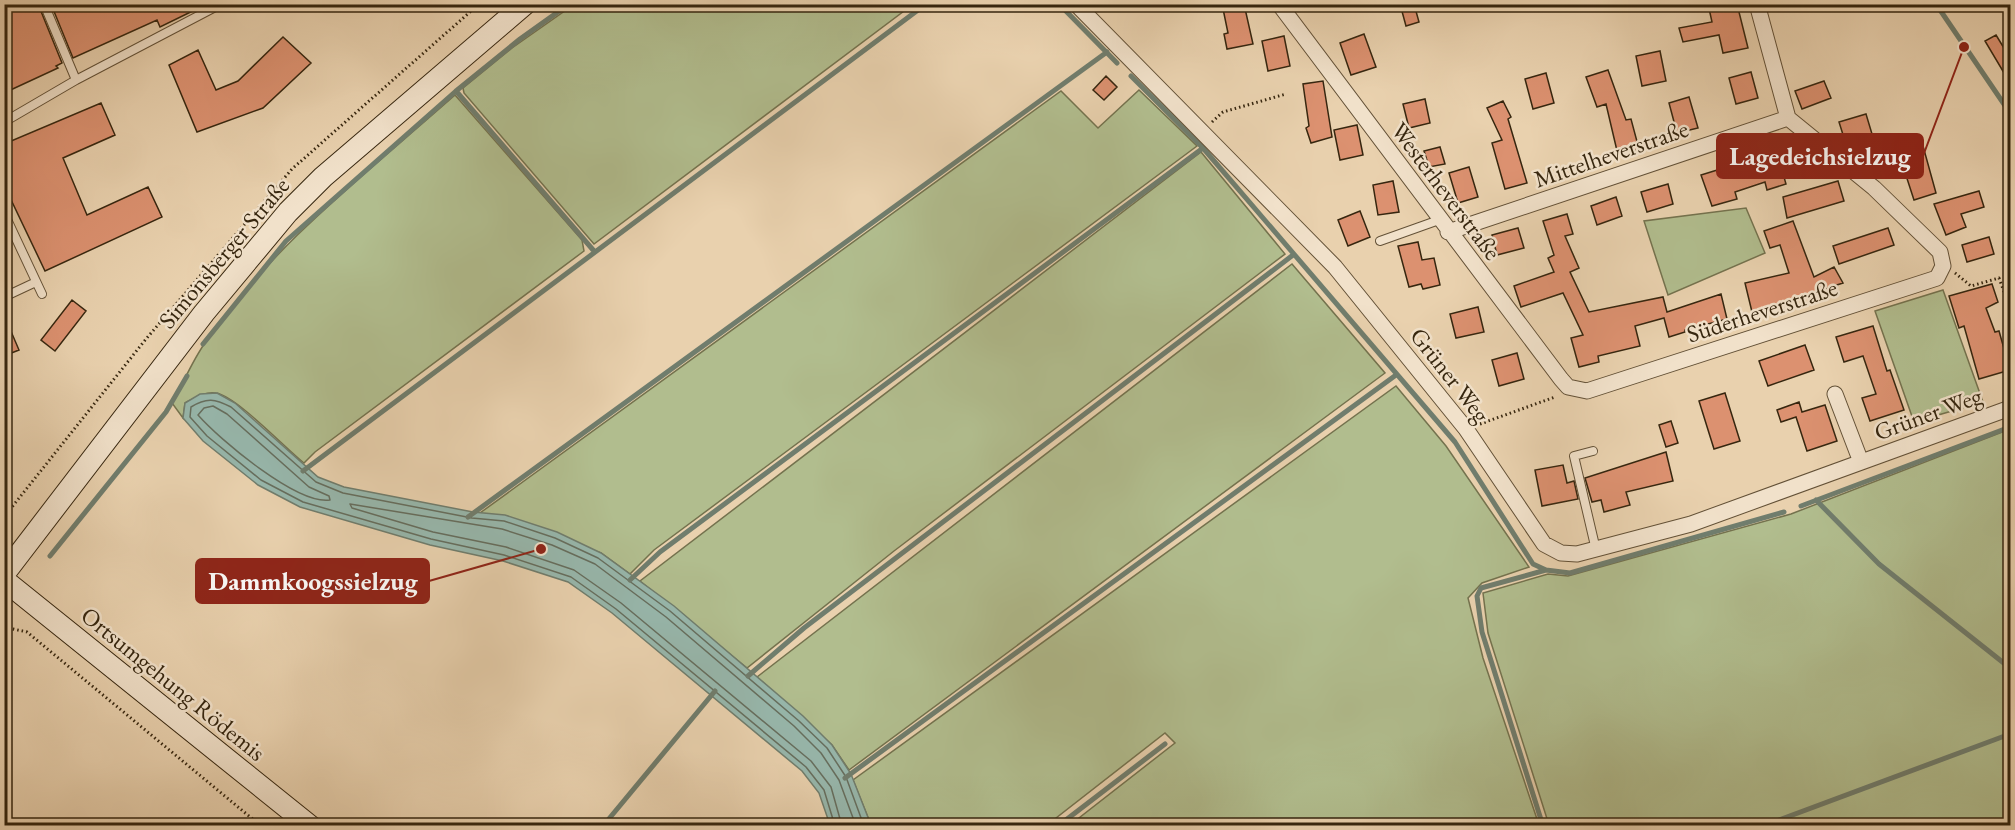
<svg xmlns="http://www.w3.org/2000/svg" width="2015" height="830" font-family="'EB Garamond',serif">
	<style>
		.green { fill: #b1bd8e; stroke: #74724e; stroke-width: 1.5 }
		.water { fill: #97b7ac; stroke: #707d6d; stroke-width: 1.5 }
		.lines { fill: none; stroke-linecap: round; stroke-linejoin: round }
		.shore { stroke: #666e5e; stroke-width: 1.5 }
		.stream { stroke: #707d6d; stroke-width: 5 }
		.building { fill: #dc9170; stroke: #36260f; stroke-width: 1.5 }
		.service-casing { stroke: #635137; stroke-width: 10 }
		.minor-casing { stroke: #635137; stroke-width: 17 }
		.secondary-casing { stroke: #36260f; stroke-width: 23 }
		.path { stroke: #36260f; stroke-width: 3; stroke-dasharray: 1.5 3; stroke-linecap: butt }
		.service { stroke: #f1e1ca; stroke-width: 8 }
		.minor { stroke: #f1e1ca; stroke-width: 15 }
		.secondary { stroke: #f1e1ca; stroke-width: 21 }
		.labels { text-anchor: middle; stroke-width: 5; stroke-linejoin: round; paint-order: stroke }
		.street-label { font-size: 24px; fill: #36260f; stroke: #f1e1ca }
		.leader { fill: none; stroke: #8f2418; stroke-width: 2 }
		.callout-dot { fill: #8f2418; stroke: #f1e1ca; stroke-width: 2 }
		.callout { fill: #8f2418; stroke: #8f2418; stroke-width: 2 }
		.callout-label { font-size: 26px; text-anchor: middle; font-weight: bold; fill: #fff }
	</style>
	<rect width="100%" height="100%" fill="#e9d1ae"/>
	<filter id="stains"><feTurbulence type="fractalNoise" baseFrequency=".00333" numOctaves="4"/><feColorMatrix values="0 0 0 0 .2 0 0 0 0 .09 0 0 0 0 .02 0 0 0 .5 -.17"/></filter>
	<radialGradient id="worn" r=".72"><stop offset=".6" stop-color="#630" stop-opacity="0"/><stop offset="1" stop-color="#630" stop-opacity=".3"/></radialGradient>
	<path class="green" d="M573,5V4L912,5L594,244L464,93L463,88L512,48Z
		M1139,90L1197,146L654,550L630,574L601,553L480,513L1061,91L1098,128Z
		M455,95L582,240L584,251L315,452L304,463C285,448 236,396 216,393C205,391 195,398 185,403L183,418L172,403C183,384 192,361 205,343C272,245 367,173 455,95Z
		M1201,152L1285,254L894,551L747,668L640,581Z
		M1746,208L1765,253L1668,295L1644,221Z
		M1292,264L1385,373L849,770L832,745L757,677Z
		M1943,290L1983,402L1914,422L1875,311Z
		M1396,386L1446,446L1529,567L1482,583L1468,598L1483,658L1539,825H1070L1175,743L1165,733L1047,825H871L853,780Z
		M2010,429V825H1549L1488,633L1483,593L1548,574L1568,576L1791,514Z"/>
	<path class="water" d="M217,393L235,403L318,477L344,487L473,512L505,515L557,532L601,553L674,606L803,716L832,745L851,774L871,825H830L819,793L802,771L612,613L568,582L503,561L430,545L300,507L258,485L203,441L183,418L185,403L200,394Z"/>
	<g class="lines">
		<path class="shore" d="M213,406L227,414L309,487L329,496L330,500C297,505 219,439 198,415L204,408Z
			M835,826L824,790L806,767L616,609L571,577L504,555L431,539L303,502L261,480L207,436L190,417L191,407C207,397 215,399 231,407L316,482L343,493L472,518L504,521L555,538L598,558L670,611L799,721L827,748L846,777L864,826
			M842,826L831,787L811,761L621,603L574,570L506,547L433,532L352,508L350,504L502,529L552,545L595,564L666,617L794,726L821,753L839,780L856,826"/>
		<path class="stream" d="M1059,4L1117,63
			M1936,4L2010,113
			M1131,76L1203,148L1455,442L1533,564L1546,570L1570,573L1784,512
			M456,91L594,251
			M203,344L286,241L456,91L520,39L569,4
			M303,471L926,4
			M1816,500L1879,564L2010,668
			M1801,506L2010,427
			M468,517L1107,52
			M50,556L166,412L187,376
			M630,580L660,552L1203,148
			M748,676L804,628L1293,255
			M845,778L1396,375
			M603,826L715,691
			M1058,826L1165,744
			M1543,826L1482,632L1477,596L1481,588L1546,570
			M1763,826L2010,734"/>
	</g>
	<path class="building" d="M4,4H38L62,63L56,66L58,68L4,93Z
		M51,4H207L160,27L157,20L73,58Z
		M1222,4H1244L1253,44L1227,49L1224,34L1228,33Z
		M1400,4H1414L1419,22L1406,26Z
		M1708,4H1737L1748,48L1723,53L1719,35L1683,42L1679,28L1712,22Z
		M1364,34L1376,67L1351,75L1340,43Z
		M1996,35L2010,58V83L1985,41Z
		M1284,36L1290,66L1268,71L1262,41Z
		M283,37L311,63L263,108L197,132L169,65L198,50L216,90L238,81Z
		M1660,51L1666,81L1642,86L1636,56Z
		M1608,70L1626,120L1631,119L1639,149L1618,155L1606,104L1597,107L1586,77Z
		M1751,72L1758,98L1736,104L1729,78Z
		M1546,73L1554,103L1533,109L1525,79Z
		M1106,76L1117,87L1104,100L1093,90Z
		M1323,81L1332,137L1311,143L1306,128L1309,126L1303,84Z
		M1824,81L1831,98L1802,109L1795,91Z
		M1689,97L1698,128L1677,133L1669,103Z
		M1425,99L1430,123L1409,128L1403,104Z
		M1503,101L1511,117L1508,119L1527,183L1505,189L1492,143L1502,140L1487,108Z
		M101,103L115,135L63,158L87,215L148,187L162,217L45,271L4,185V144Z
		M1866,114L1872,134L1845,141L1839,122Z
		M1357,125L1363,155L1340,160L1334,130Z
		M1898,144L1901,153L1923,146L1936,193L1914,200L1901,160L1879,167L1874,152Z
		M1440,147L1445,164L1429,167L1424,151Z
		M1778,156L1786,184L1767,190L1765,182L1735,192L1737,199L1712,206L1701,175L1727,167L1728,172Z
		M1469,167L1478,197L1458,203L1449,173Z
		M1393,181L1399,212L1378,215L1373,185Z
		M1838,181L1844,201L1787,218L1783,197Z
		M1668,184L1673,204L1647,212L1641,192Z
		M1979,191L1984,207L1961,214L1966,227L1946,235L1934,204Z
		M1616,197L1622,216L1597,225L1591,206Z
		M1360,211L1370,237L1348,246L1338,220Z
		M1567,214L1573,234L1565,236L1579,268L1570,272L1589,312L1663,297L1667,312L1721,294L1727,319L1685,330V332L1669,337L1664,318L1635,326L1640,346L1598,356L1599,362L1579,367L1571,338L1583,335L1563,293L1521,307L1514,286L1554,272L1548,258L1554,255L1543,221Z
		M1793,221L1814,277L1834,267L1843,283L1752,312L1745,283L1789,273L1780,245L1770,248L1764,231Z
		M1518,228L1524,248L1497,255L1492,235Z
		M1888,228L1894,245L1839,264L1833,246Z
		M1989,237L1994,254L1967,262L1962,245Z
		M1418,242L1422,260L1434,258L1440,285L1423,289L1421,284L1409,287L1398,246Z
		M1992,284L1998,302L1986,308L1995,332L1999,331L2010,370L1979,379L1964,326L1959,328L1949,296Z
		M72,300L86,311L55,351L41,340Z
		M1478,307L1484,332L1456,338L1450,314Z
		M4,315L19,350L4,356Z
		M1873,326L1887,371L1890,370L1904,410L1870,421L1862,398L1876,394L1863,356L1844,362L1836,337Z
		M1805,345L1814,370L1768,386L1759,361Z
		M1517,353L1524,379L1499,386L1492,360Z
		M1725,393L1740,441L1714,449L1699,401Z
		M1799,402L1802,412L1825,405L1837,441L1807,451L1796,417L1781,422L1777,410Z
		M1671,421L1678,443L1666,447L1659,425Z
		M1666,452L1673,481L1626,492L1630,505L1604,512L1601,500L1592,502L1585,478Z
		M1563,465L1567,483L1574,481L1578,499L1542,506L1535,470Z"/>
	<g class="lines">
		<g class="service-casing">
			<path id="service" d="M44,4L76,80L221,4
				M4,122L76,80
				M4,213L42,294
				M1380,241L1439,220
				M4,297L36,282
				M1593,451L1574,456L1596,550"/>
		</g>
		<g class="minor-casing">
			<path id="minor" d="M1076,4L1335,267L1466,429L1544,544L1561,553L1577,554L1691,524L2010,408
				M1279,4L1561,379L1568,387L1587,391L1937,278L1943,266L1940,252L1874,188L1788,118L1757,4
				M1448,232L1788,118
				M1835,394L1861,462"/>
		</g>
		<g class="secondary-casing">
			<path id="secondary" d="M4,574L204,313L288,212L323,177L525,4
				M4,580L310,826"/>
		</g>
		<path class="path" d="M1212,122L1223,112L1286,94
			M1955,273L1971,286L1999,278L2010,308
			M1480,424L1555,397
			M4,517L146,339L292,169L479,4
			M4,627L27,632L261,826"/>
		<use href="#service" class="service"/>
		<use href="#minor" class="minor"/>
		<use href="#secondary" class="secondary"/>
	</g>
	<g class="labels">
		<g class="street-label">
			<text transform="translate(1611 154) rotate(-19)" y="8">Mittelheverstraße</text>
			<text transform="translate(1446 191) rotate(53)" y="8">Westerheverstraße</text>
			<text transform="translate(224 253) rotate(-50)" y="8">Simonsberger Straße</text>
			<text transform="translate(1762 311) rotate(-18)" y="8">Süderheverstraße</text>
			<text transform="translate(1450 375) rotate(52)" y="8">Grüner Weg</text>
			<text transform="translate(1928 414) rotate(-20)" y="8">Grüner Weg</text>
			<text transform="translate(173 684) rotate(39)" y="8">Ortsumgehung Rödemis</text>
		</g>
	</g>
	<path class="leader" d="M1964 47L1923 156M541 549L429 581"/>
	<g class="callout-dot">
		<circle cx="1964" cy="47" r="6"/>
		<circle cx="541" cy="549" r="6"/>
	</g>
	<g class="callout">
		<rect x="1717" y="134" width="206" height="44" rx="6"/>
		<rect x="196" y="559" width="233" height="44" rx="6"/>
	</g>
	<g class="callout-label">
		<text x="1820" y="165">Lagedeichsielzug</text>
		<text x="313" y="590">Dammkoogssielzug</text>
	</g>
	<rect width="2015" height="830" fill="none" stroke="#e9d1ae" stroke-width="24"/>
	<rect x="6" y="6" width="2003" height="818" fill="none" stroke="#36260f" stroke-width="3"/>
	<rect x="12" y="12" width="1991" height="806" fill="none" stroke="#36260f" stroke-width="1.5"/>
	<rect width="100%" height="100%" filter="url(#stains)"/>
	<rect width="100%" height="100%" fill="url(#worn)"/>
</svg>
